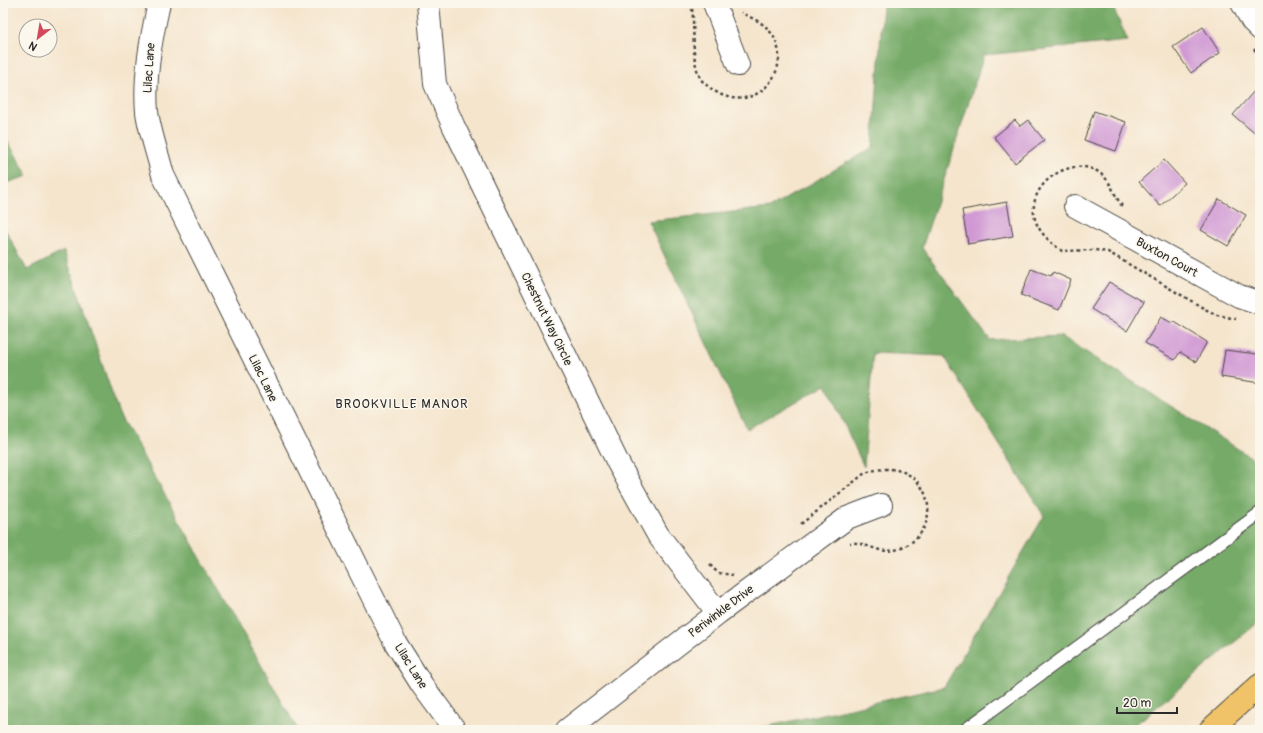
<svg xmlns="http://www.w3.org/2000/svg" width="1263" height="733" font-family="Pangolin,sans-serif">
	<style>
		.forest { fill: #76aa67; stroke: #506a49 }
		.building { fill: #d099d4 }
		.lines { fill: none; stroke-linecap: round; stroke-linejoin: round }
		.service-casing { stroke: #494743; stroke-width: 14 }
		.minor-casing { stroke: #494743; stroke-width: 24 }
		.motorway-casing { stroke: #494743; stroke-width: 24 }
		.path { stroke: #494743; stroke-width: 2.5; stroke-dasharray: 3 3; stroke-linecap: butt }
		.service { stroke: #fff; stroke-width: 12 }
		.minor { stroke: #fff; stroke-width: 22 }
		.motorway { stroke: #f1c369; stroke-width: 22 }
		.labels { text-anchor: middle; stroke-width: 3; stroke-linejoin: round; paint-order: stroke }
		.street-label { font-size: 12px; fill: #2b2b2b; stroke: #fbf7ec }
		.neighbourhood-label { font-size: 13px; letter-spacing: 1px; fill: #2b2b2b; stroke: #fbf7ec }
	</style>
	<rect width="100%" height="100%" fill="#fbf7ec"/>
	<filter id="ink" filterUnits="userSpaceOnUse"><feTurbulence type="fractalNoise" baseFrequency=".025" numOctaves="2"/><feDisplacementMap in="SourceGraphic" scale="8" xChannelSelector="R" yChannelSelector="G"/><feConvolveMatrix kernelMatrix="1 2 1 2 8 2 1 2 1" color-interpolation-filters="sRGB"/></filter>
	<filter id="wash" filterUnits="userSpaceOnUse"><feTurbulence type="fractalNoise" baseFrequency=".012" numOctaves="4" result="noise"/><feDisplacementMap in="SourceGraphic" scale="16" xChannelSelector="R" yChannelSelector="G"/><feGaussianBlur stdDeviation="0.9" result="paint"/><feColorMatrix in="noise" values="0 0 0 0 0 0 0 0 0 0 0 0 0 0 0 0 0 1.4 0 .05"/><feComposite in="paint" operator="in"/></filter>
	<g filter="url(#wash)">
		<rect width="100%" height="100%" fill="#f5e5cd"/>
		<path class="forest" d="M883,3H1111L1128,41L984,55L922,248L990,340L1061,336L1260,463V621L1129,730H751L944,687L1044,516L944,356L873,353L864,467L826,385L747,429L648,221L770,208L873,147Z
			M3,133L28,176L3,184Z
			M3,225L27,270L64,251L119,414L298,730H3Z"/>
		<g id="blocks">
			<path class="building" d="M1203,27L1220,53L1191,73L1173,47Z
				M1256,89L1260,92V134L1258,136L1233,115Z
				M1094,111L1126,122L1116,151L1084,140Z
				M1015,120L1020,126L1028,120L1044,140L1015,163L994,137Z
				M1164,160L1185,183L1160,206L1139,182Z
				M1219,199L1246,215L1228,246L1201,230Z
				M1007,202L1013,236L968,244L962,210Z
				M1031,269L1051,276L1053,272L1071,280L1059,310L1021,295Z
				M1109,282L1144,302L1127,331L1091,309Z
				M1161,317L1172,323L1173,321L1207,342L1196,362L1180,352L1175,360L1145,343Z
				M1225,350L1257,354V350H1260V383L1221,377Z"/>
		</g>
	</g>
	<g filter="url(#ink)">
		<use href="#blocks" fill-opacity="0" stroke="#494743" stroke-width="1"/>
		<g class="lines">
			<g class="service-casing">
				<path id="service" d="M965,730L1260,513"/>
			</g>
			<g class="minor-casing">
				<path id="minor" d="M159,3C151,39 144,76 147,112C150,133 158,155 163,175L395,642L422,685L455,730
					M428,3L435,84L454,127L618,463L658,535L718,613
					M714,3L738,65
					M1242,3L1252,21L1260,29
					M1075,206L1239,296L1260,303
					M567,730L718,613L847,518L881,505"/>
			</g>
			<g class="motorway-casing">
				<path id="motorway" d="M1210,730L1260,685"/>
			</g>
			<path class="path" d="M692,9C695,29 691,57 699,75C701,82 708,86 713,90C756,120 801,64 767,28C760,21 750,17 741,13
				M1254,49L1260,56
				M1122,206C1113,194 1111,178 1095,170C1066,157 1026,186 1035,219C1039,233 1051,243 1062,251L1095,250L1108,252L1205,309L1217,315L1236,319
				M801,524L865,473C929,450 952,531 898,549C879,556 866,541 850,543
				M710,565L718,573L733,575"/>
			<use href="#service" class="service"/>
			<use href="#minor" class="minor"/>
			<use href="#motorway" class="motorway"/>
		</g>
	</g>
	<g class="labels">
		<g class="street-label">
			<text transform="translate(149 68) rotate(-86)" y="4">Lilac Lane</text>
			<text transform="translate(1167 257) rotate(29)" y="4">Buxton Court</text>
			<text transform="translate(547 319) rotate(64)" y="4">Chestnut Way Circle</text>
			<text transform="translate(263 378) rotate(64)" y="4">Lilac Lane</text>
			<text transform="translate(721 611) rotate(-37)" y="4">Periwinkle Drive</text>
			<text transform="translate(411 666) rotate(58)" y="4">Lilac Lane</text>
		</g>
		<g class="neighbourhood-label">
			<text x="402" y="408">BROOKVILLE MANOR</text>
		</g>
	</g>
	<rect width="1263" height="733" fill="none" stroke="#fbf7ec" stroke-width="16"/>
	<g transform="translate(38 38) rotate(211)"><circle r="19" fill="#fbf7ec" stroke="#a8a59f"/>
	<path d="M0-3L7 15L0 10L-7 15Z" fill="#d1495b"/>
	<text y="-6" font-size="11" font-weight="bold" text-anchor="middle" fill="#2b2b2b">N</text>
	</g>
	<path d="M1117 707v6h60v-6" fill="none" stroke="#2b2b2b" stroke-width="2"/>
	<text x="1123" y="707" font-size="12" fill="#2b2b2b" stroke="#fbf7ec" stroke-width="3" paint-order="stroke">20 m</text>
</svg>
